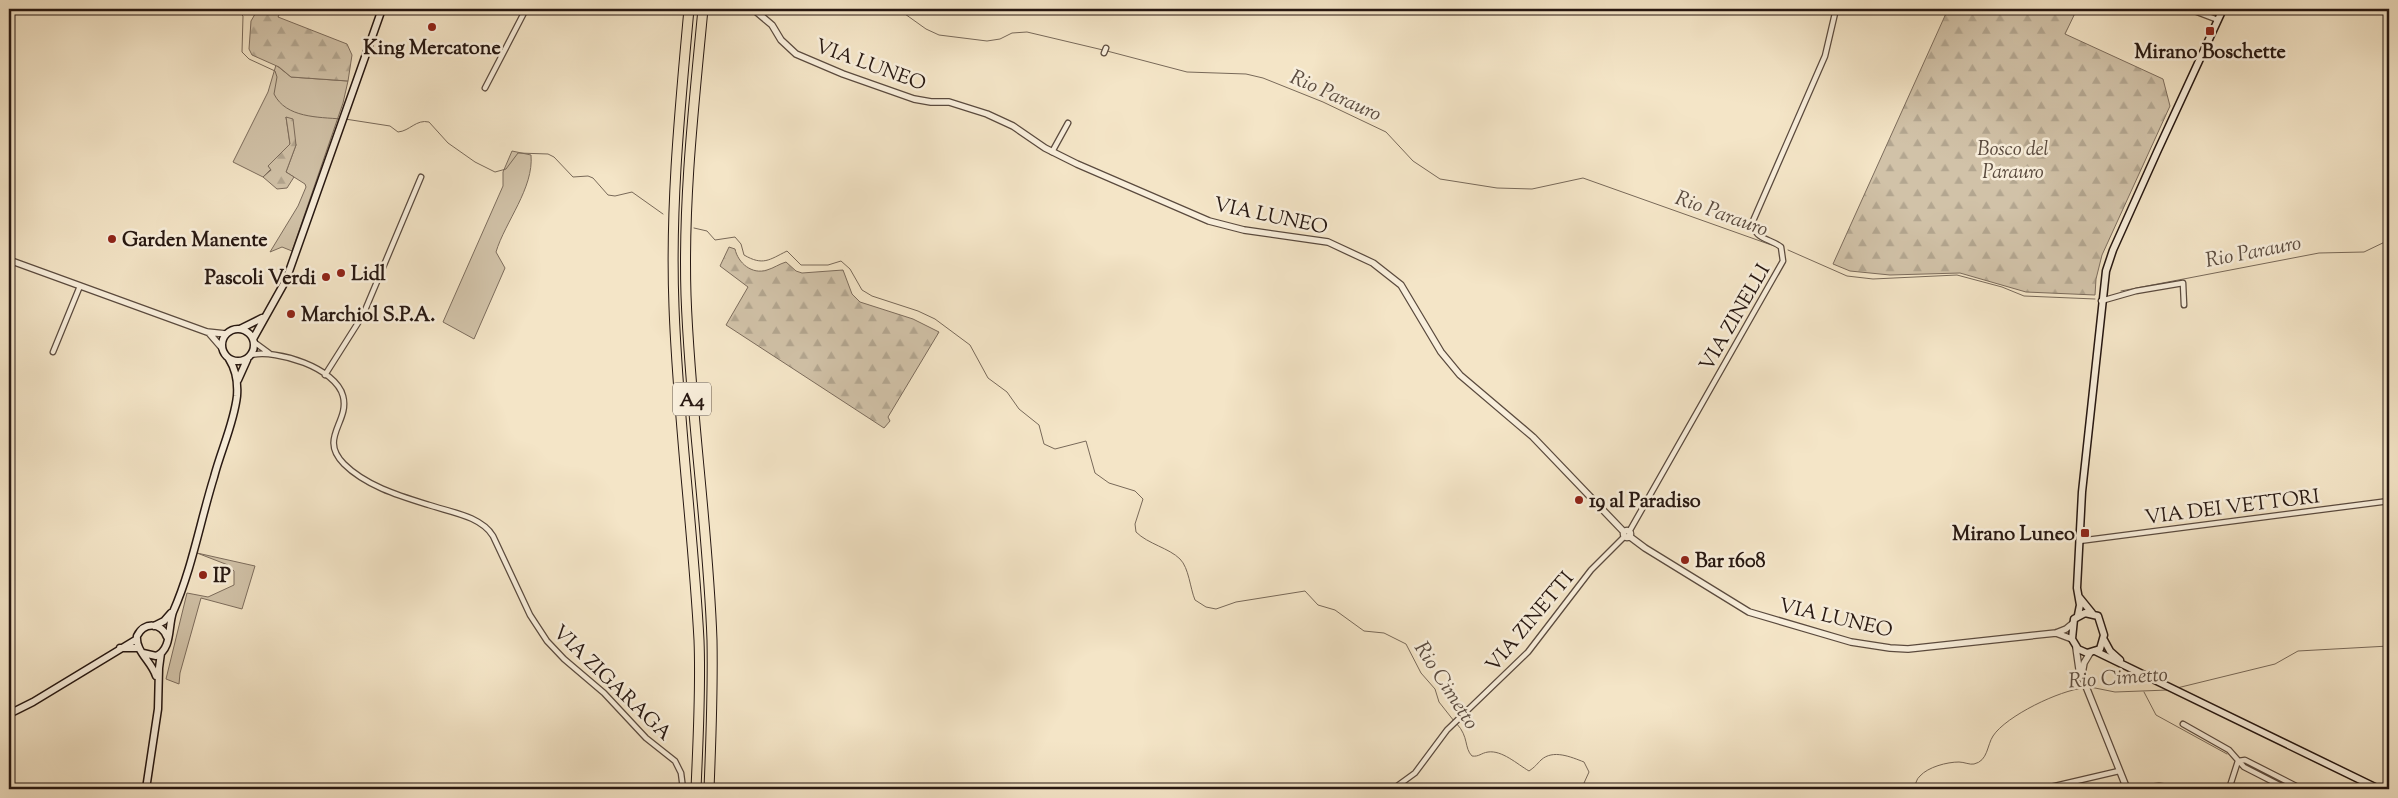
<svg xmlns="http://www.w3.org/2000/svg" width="2398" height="798" font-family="'Sorts Mill Goudy',serif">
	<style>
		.grass { fill: #d1c2a8; stroke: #7c6c5c }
		.forest { fill: url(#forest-firs); stroke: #7c6c5c }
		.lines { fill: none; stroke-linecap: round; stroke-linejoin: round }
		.stream { stroke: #786959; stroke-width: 1 }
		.minor-casing { stroke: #5a4a3e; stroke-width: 7 }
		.tertiary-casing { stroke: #5a4a3e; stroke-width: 8 }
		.secondary-casing { stroke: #261711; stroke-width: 9 }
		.motorway-casing { stroke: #261711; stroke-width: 11 }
		.minor { stroke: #f8eedb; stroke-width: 4.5 }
		.tertiary { stroke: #f8eedb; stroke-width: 5.5 }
		.secondary { stroke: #f8eedb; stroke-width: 6 }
		.motorway { stroke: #f4e5c7; stroke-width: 9 }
		.poi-dot { fill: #8f2418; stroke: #f8eedb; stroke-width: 2 }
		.labels { text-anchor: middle; stroke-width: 5; stroke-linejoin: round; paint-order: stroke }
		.shield { fill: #f8eedb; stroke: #65584e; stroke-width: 1 }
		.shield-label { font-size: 19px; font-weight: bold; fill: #261711 }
		.poi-label { font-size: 20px; font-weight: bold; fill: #261711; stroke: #f8eedb; text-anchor: start }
		.street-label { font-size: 20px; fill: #261711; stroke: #f8eedb }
		.park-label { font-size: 20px; font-style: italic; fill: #594a3e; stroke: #f8eedb }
		.water-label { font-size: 21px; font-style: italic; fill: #5c4d41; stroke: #f8eedb }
	</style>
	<defs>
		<pattern id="forest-firs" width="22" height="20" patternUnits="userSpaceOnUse" patternTransform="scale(1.25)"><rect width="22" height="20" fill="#d1c2a8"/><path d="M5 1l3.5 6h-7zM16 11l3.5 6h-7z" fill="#b3a690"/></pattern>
	</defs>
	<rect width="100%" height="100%" fill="#f4e5c7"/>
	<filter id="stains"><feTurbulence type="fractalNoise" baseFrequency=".004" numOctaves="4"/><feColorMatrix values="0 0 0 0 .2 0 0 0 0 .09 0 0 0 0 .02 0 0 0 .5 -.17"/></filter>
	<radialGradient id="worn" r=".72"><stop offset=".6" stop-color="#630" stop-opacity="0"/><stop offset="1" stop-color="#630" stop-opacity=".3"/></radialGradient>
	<path class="grass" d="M276,65L291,77L348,81L343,103L292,251L282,247L270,252L298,206L306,187L305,184L286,172L296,145L286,117L290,144L268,166L271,169L263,177L233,162L268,92Z
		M512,151L531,155C534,188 505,222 496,252L505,268L474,339L443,322L503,186V172Z
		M197,553L255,566L242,609L201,598L180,673L179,684L166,679L187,593L208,597L234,585V571L228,565Z"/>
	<path class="forest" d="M258,9H282L278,17L347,44L352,55L348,81L291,77L279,67L252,55L249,49L251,21Z
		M1948,9H2077L2065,34L2163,79L2170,106L2102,255L2096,279L2095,295L2026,292L1960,273L1890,275L1850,271L1833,264Z
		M286,117L293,119L296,145L286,172L294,177L287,188L277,189L263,177L271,170L268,166L290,144Z
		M729,247L735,249C738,263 752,275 767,270C774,268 779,264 786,262L796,271L802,273L843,270L852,294L860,302L913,319L939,332L888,417L890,421L884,428L726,325L748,287L720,266Z"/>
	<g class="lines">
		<path class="stream" d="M215,9L222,12L240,13L243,16L242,52L249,59L275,71L277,77L274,94C286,118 318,117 341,119
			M898,9L926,29L939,35L987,41L1000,39L1012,33L1027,32L1103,50
			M1107,51L1187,72L1246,74L1263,78L1323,102L1386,132L1413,161L1440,179L1497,188L1532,189L1583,178L1777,247
			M345,119L390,126L398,132C410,131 416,119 429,122L448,143L475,162L495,172L506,169L518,153L548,154L554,157L573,177L588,176L593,178L608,195L615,196L632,192L663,214
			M694,228L707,231L715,240L735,237L741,244L744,255C763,266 769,260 787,251L801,265H828L841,261L850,269L862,290L872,296L918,311L935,319L970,345L988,378L1007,392L1019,409L1039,425L1044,444L1055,449L1086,441L1095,473L1109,483L1135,491L1143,499L1135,524L1136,532C1148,544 1169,548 1180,559C1189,568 1190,588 1195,600L1206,607L1216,609L1236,602L1305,591L1318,605L1335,610L1364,631L1384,633L1406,644L1421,673L1435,689L1439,702L1454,721
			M1788,250L1847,276L1873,279L1957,275L2002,287L2024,296L2095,299
			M2121,291L2319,253L2364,252L2389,240
			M2090,687L2115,692L2168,690
			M2177,688L2275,664L2298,651L2389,646
			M2144,692L2156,715L2227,754
			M1457,724C1469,737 1464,748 1472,756C1479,757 1481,753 1488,752C1502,750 1517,764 1529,771C1535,767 1537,764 1541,760C1553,749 1571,757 1584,762L1589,772L1584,783L1586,789
			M2245,763L2296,789
			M1913,789C1916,785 1916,779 1920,776C1928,767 1947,762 1959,762C1964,762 1970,765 1974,764C1988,761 1987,745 1993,736C2006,716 2060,690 2084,688"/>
		<g class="minor-casing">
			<path id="minor" d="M2189,9L2218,20
				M1104,53L1106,48
				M485,88L526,9
				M1052,152L1068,123
				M2101,301L2136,291L2183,283L2184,305
				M254,342L269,353
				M53,352L80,286
				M251,355C277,349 336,368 343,396C350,422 318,438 344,464C366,486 400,496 429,505C450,512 481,516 493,536L530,615L547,641L564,659L604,693L646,738L675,761L681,773L683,789
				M325,375L363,315L421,177
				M1629,532L1783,261L1781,247C1770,238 1753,240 1753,221L1825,56L1836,9
				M2079,541L2389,501
				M2388,677L2389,706
				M2183,724L2229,750L2244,767L2287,789
				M2238,761L2245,760L2302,789
				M1393,789L1415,773L1447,730L1528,652L1591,570L1625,536
				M2042,789L2119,771
				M2127,789L2159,786L2187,789
				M2229,789L2238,761"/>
		</g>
		<g class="tertiary-casing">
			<path id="tertiary" d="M753,9L772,25L781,40L796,54L843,74L914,99L931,102H949L987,114L1013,126L1045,148L1077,164L1209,221L1244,230L1328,242L1373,263L1401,285L1441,352L1460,375L1533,437L1624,532
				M9,260L207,332L226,334
				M209,333L222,348
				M1623.5 534a3.5 3.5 0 1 1 7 0a3.5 3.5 0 1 1-7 0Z
				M1629,536L1645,548L1749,612L1851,642L1890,648L1908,649L2056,633L2066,629L2072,624
				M2056,633L2072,639
				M2076,648L2079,669L2127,789
				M2082,674L2084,663L2090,653"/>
		</g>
		<g class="secondary-casing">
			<path id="secondary" d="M222 345a16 16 0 1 1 32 0a16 16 0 1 1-32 0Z
				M240,329L262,318
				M253,339L286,280L382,9
				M238,380L247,360
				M2079,597L2092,613
				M2085,613L2098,616L2104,635L2100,649L2087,653L2078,649L2072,639L2074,619Z
				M2078,615L2080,605L2077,588L2082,492L2106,271L2113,250L2157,152L2223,9
				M154,626L164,621L171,613
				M2104,640L2110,651L2120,660
				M120,648H139
				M2095,651L2379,789
				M143,653L156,656C172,650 168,626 173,612C192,569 200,522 214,477C221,450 234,423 237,396C238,383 236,370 229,359
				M156,676C152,662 135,651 137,636C144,622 161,622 167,637
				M9,714L33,702L137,639
				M146,789L158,709L159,668L161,653"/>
		</g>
		<g class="motorway-casing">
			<path id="motorway" d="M689,9C680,108 670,207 674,307C678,418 693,529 699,640C701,690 698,740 696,789
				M703,9C694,104 683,199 686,295C690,410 708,525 712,640C713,690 711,740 709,789"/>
		</g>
		<use href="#minor" class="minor"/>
		<use href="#tertiary" class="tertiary"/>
		<use href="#secondary" class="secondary"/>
		<use href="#motorway" class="motorway"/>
	</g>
	<g class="poi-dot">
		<circle cx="432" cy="27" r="5"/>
		<rect x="2205" y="26" width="10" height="10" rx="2.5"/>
		<circle cx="112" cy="239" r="5"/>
		<circle cx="341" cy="273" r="5"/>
		<circle cx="326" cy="277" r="5"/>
		<circle cx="291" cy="314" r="5"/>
		<circle cx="1579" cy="500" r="5"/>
		<rect x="2080" y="528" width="10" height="10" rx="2.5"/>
		<circle cx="1685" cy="560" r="5"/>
		<circle cx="203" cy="575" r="5"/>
	</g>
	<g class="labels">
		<rect class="shield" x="673" y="382.5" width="38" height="33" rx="4"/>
		<g class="shield-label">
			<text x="692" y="406">A4</text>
		</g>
		<g class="poi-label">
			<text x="432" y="54" text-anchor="middle">King Mercatone</text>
			<text x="2210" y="58" text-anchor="middle">Mirano Boschette</text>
			<text x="122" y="246">Garden Manente</text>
			<text x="351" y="280">Lidl</text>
			<text x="316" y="284" text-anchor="end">Pascoli Verdi</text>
			<text x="301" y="321">Marchiol S.P.A.</text>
			<text x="1589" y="507">19 al Paradiso</text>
			<text x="2075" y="540" text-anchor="end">Mirano Luneo</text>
			<text x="1695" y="567">Bar 1608</text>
			<text x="213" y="582">IP</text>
		</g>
		<g class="street-label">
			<text transform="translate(871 64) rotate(20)" y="7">VIA LUNEO</text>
			<text transform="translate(1271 215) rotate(12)" y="7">VIA LUNEO</text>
			<text transform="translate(1734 317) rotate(-60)" y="7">VIA ZINELLI</text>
			<text transform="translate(2232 506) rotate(-7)" y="7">VIA DEI VETTORI</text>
			<text transform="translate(1836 617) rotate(13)" y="7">VIA LUNEO</text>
			<text transform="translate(1529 621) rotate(-50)" y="7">VIA ZINETTI</text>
			<text transform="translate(613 682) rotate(44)" y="7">VIA ZIGARAGA</text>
		</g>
		<g class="park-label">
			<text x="2013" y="155">Bosco del<tspan x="2013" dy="23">Parauro</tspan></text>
		</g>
		<g class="water-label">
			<text transform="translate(1336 95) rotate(24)" y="7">Rio Parauro</text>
			<text transform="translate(1722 213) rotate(20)" y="7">Rio Parauro</text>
			<text transform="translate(2253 251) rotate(-11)" y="7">Rio Parauro</text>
			<text transform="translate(2118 677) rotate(-4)" y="7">Rio Cimetto</text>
			<text transform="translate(1447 685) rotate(57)" y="7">Rio Cimetto</text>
		</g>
	</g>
	<rect width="2398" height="798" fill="none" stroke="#f4e5c7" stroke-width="30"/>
	<rect x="10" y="10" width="2378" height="778" fill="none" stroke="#261711" stroke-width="2.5"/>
	<rect x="15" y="15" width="2368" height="768" fill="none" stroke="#261711"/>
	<rect width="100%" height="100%" filter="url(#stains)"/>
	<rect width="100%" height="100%" fill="url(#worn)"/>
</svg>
